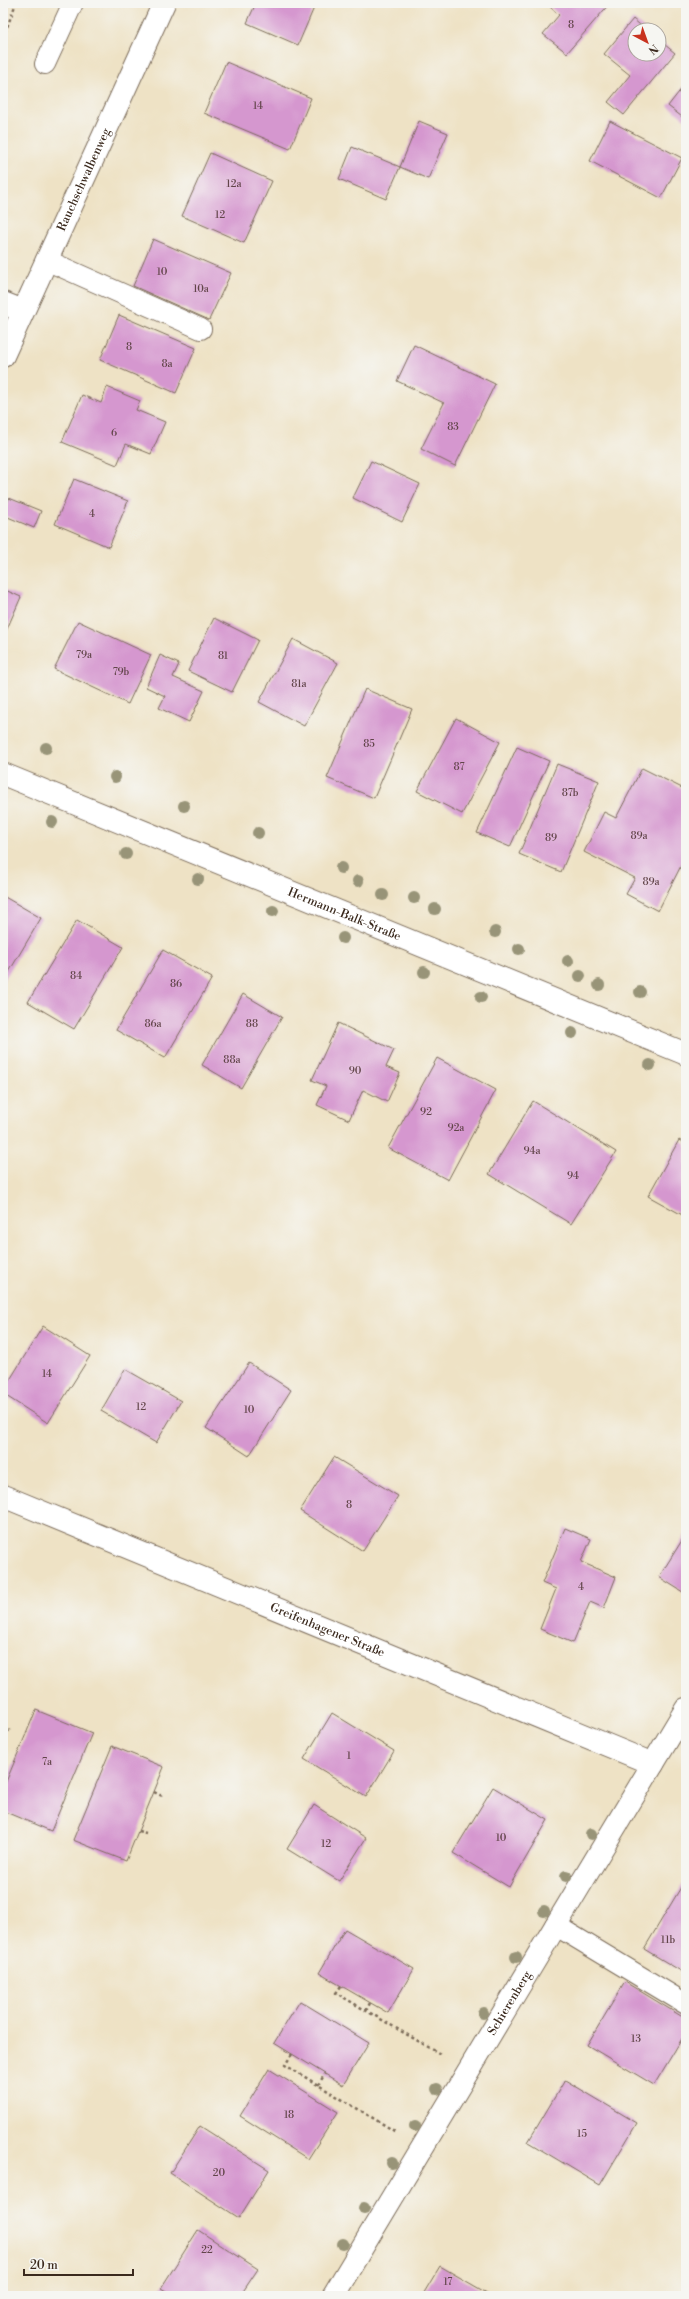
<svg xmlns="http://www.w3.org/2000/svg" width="689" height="2299" font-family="'Libre Bodoni',serif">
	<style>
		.building { fill: #d597cf }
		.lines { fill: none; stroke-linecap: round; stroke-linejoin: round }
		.service-casing { stroke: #7a6a58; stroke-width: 22 }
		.minor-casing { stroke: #7a6a58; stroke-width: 24 }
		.tertiary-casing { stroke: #7a6a58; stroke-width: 24 }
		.path { stroke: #7a6a58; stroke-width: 2.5; stroke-dasharray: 3 3; stroke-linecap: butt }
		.service { stroke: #fff; stroke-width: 20 }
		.minor { stroke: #fff; stroke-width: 22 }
		.tertiary { stroke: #fff; stroke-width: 22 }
		.tree { fill: #989478 }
		.labels { text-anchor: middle; stroke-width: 3; stroke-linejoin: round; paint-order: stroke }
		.number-label { font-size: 10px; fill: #62454a }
		.street-label { font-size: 12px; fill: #3b2a1e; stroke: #f6f6f2 }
	</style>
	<rect width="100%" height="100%" fill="#f6f6f2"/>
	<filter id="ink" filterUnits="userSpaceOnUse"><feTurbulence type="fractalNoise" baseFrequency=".025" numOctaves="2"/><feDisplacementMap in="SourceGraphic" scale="8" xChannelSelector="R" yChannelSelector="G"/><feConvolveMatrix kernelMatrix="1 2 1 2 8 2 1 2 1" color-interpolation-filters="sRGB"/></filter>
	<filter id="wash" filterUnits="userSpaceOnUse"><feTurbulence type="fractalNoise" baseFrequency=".012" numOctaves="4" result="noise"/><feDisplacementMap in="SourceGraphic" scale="16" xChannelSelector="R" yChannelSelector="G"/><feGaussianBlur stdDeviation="0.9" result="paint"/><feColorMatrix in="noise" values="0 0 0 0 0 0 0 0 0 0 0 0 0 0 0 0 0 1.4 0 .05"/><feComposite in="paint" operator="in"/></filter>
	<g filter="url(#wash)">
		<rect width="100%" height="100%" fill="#eee2c5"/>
		<g id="blocks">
			<path class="building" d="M256,3H316L298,45L247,23Z
				M552,3H610L567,53L543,34L559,15L549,6Z
				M633,19L646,30H635V54H659V40L675,53L624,115L608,102L630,75L604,54Z
				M226,62L311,98L290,149L204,113Z
				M686,83V120L668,106Z
				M419,121L448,133L428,179L400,167Z
				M610,121L682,158L661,198L590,161Z
				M352,147L400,167L386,199L339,179Z
				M210,153L272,181L244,243L182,216Z
				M153,239L231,273L209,320L133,286Z
				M119,315L196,348L176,393L100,360Z
				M414,345L495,384L455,466L421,449L444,403L397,381Z
				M107,387L140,401L136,410L165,422L151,454L126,444L117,465L62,442L82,395L101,403Z
				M371,461L420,484L402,522L353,498Z
				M74,479L128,501L109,547L55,524Z
				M9,498L41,511L34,528L3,515Z
				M3,589L21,597L3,638Z
				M214,618L258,640L232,692L188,671Z
				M78,621L151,655L128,704L54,669Z
				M293,639L338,663L304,726L259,702Z
				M160,655L179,664L173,677L204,691L189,722L159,708L165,696L146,687Z
				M365,689L412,709L374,798L327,778Z
				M456,718L500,742L462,814L417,791Z
				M517,747L549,761L510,847L477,833Z
				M557,764L599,781L561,872L519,854Z
				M642,768L686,790V856L658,911L626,894L635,878L584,852L604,812L616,818Z
				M3,896L41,918L3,982Z
				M77,920L123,947L74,1029L28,1002Z
				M163,950L212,978L165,1058L116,1030Z
				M243,994L282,1017L241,1088L202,1065Z
				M338,1023L394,1050L386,1067L400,1073L387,1102L363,1090L349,1120L317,1105L326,1086L312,1080Z
				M437,1058L496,1090L448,1180L388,1148Z
				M533,1101L616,1152L571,1224L489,1174Z
				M679,1140L686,1144V1217L648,1196Z
				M43,1326L90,1356L48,1423L3,1394V1391Z
				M249,1363L291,1390L249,1456L206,1428Z
				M125,1369L181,1401L156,1443L101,1411Z
				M334,1457L398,1496L363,1551L300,1511Z
				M565,1528L591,1539L581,1562L616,1577L604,1608L590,1602L573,1643L540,1629L556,1589L542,1583Z
				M686,1534V1594L659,1577Z
				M36,1710L92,1733L51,1831L3,1811V1789Z
				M332,1713L394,1751L366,1797L304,1759Z
				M112,1746L164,1767L126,1861L73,1840Z
				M493,1787L548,1820L509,1887L453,1853Z
				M314,1805L366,1838L339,1881L287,1849Z
				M686,1879V1974L644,1949Z
				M345,1929L414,1969L388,2013L319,1973Z
				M625,1982L686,2019V2032L654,2085L587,2045Z
				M300,2001L369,2043L343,2085L274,2043Z
				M269,2069L338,2112L308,2159L240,2116Z
				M565,2080L637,2123L600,2185L528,2142Z
				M200,2126L269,2170L239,2218L170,2173Z
				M198,2230L258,2269L240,2296H174L161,2288Z
				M440,2266L492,2296H422Z"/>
		</g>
	</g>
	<g filter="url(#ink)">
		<use href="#blocks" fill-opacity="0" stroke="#7a6a58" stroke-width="1"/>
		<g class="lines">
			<g class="service-casing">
				<path id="service" d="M45,64L73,3
					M46,260L201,329
					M555,1925L686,2004"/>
			</g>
			<g class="minor-casing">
				<g id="minor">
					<path d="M3,303L23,311"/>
					<path id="s1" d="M3,356L164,3"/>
					<path id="s2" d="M3,1496L653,1764"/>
					<path id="s3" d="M333,2296L686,1709"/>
				</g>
			</g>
			<g class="tertiary-casing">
				<g id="tertiary">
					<path id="s4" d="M3,774L686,1054"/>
				</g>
			</g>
			<path class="path" d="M3,38L16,3
				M3,1728L10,1731
				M154,1792L162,1796
				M138,1831L146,1833
				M341,1986L336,1993L442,2055
				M366,2011L370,2003
				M292,2054L285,2065L396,2132
				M318,2085L325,2074"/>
			<use href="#service" class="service"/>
			<use href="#minor" class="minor"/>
			<use href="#tertiary" class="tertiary"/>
		</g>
		<g class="tree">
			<circle cx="46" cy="748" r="6"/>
			<circle cx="115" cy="777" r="6"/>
			<circle cx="184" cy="806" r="6"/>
			<circle cx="52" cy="822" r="6"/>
			<circle cx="258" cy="833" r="6"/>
			<circle cx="126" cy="854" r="6"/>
			<circle cx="341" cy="868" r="6"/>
			<circle cx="198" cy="879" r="6"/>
			<circle cx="358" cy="881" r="6"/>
			<circle cx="383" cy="895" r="6"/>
			<circle cx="414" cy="898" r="6"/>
			<circle cx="435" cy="909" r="6"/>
			<circle cx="273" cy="911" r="6"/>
			<circle cx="495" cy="932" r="6"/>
			<circle cx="343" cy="938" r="6"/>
			<circle cx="519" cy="949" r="6"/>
			<circle cx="568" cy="961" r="6"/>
			<circle cx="424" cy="972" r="6"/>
			<circle cx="580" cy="976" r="6"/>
			<circle cx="599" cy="985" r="6"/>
			<circle cx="640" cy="992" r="6"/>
			<circle cx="481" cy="997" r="6"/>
			<circle cx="572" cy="1033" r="6"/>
			<circle cx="650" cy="1065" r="6"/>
			<circle cx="591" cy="1834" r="6"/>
			<circle cx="566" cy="1876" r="6"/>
			<circle cx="544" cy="1911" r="6"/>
			<circle cx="516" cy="1957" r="6"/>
			<circle cx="483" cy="2013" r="6"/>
			<circle cx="437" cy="2089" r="6"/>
			<circle cx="415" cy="2126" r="6"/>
			<circle cx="392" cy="2163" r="6"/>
			<circle cx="364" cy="2208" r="6"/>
			<circle cx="343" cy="2244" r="6"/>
		</g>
	</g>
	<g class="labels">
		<g class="number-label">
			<text x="571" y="28">8</text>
			<text x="258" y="109">14</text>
			<text x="234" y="187">12a</text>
			<text x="220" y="218">12</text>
			<text x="162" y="275">10</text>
			<text x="201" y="292">10a</text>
			<text x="129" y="350">8</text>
			<text x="167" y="367">8a</text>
			<text x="453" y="430">83</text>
			<text x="114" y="436">6</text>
			<text x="92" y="517">4</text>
			<text x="84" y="658">79a</text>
			<text x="223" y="659">81</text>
			<text x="121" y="675">79b</text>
			<text x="299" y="687">81a</text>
			<text x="369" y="747">85</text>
			<text x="459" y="770">87</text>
			<text x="570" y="796">87b</text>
			<text x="639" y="839">89a</text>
			<text x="551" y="841">89</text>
			<text x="651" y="885">89a</text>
			<text x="76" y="979">84</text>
			<text x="176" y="987">86</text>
			<text x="153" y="1027">86a</text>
			<text x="252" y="1027">88</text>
			<text x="232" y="1063">88a</text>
			<text x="355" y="1074">90</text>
			<text x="426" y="1115">92</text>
			<text x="456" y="1131">92a</text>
			<text x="532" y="1154">94a</text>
			<text x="573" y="1179">94</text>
			<text x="47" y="1377">14</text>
			<text x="141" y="1410">12</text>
			<text x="249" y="1413">10</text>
			<text x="349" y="1508">8</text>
			<text x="581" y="1590">4</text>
			<text x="349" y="1759">1</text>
			<text x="47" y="1765">7a</text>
			<text x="501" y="1841">10</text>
			<text x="326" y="1847">12</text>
			<text x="668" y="1943">11b</text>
			<text x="636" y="2042">13</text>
			<text x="289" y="2118">18</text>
			<text x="582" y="2137">15</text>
			<text x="219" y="2176">20</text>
			<text x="207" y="2253">22</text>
			<text x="448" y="2285">17</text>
		</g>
		<g class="street-label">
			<text dy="4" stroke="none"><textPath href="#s1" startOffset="194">Rauchschwalbenweg</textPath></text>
			<text dy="4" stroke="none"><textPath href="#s4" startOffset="369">Hermann-Balk-Straße</textPath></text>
			<text dy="4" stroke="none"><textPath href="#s2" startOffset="351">Greifenhagener Straße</textPath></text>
			<text dy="4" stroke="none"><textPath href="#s3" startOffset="342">Schierenberg</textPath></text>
		</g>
	</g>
	<rect width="689" height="2299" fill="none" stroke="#f6f6f2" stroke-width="16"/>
	<g transform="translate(647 42) rotate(139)"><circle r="19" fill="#f6f6f2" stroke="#aba49d"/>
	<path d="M0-3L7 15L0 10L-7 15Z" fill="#c8321e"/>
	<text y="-6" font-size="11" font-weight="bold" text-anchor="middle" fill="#3b2a1e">N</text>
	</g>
	<path d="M24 2269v6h109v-6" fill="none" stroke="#3b2a1e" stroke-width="2"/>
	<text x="30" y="2269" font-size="12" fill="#3b2a1e" stroke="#f6f6f2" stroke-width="3" paint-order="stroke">20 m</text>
</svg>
